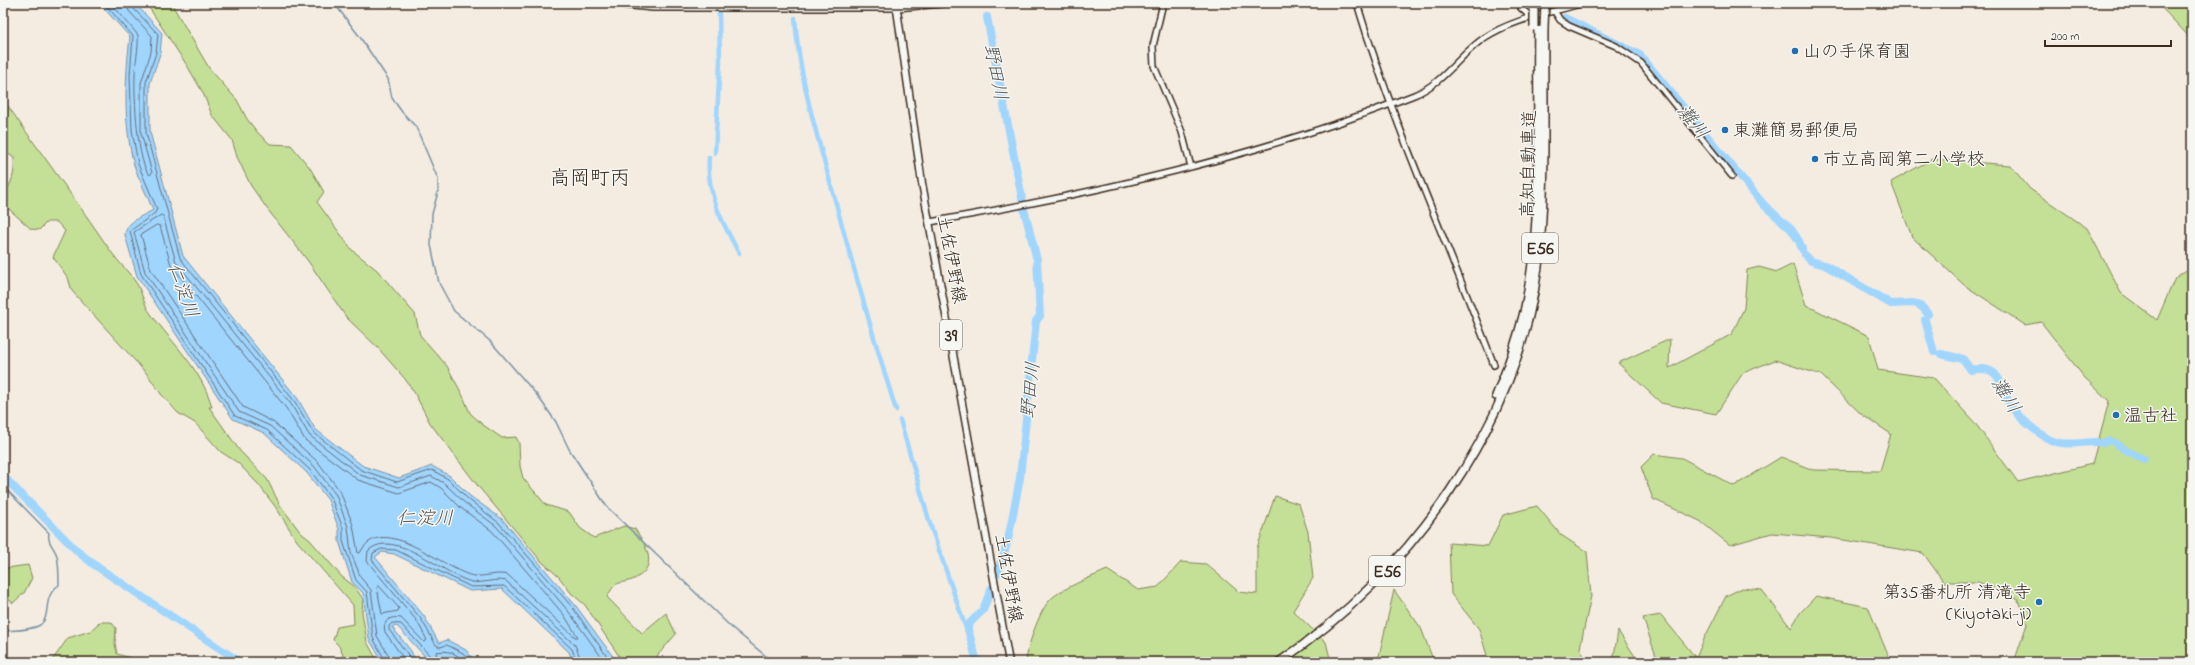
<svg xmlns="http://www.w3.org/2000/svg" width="2195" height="665" font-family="'Indie Flower','Klee One',sans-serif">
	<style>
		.green { fill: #c4df96; stroke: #80845a }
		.water { fill: #a0d5fe; stroke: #7891a4 }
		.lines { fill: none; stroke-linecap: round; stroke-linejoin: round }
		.shore { stroke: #636e78; stroke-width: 1 }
		.stream { stroke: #7891a4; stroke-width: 1.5 }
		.canal { stroke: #a0d5fe; stroke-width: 4.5 }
		.river { stroke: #a0d5fe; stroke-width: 8 }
		.tertiary-casing { stroke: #3b2a1e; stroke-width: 8 }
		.primary-casing { stroke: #3b2a1e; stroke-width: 9 }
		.trunk-casing { stroke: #3b2a1e; stroke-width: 10 }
		.motorway-casing { stroke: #3b2a1e; stroke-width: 10 }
		.tertiary { stroke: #f6f6f2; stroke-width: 5 }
		.primary { stroke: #f6f6f2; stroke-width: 6 }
		.trunk { stroke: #f6f6f2; stroke-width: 7 }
		.motorway { stroke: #f6f6f2; stroke-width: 7 }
		.motorway-bridge-casing { stroke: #3b2a1e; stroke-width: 10; stroke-linecap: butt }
		.motorway-bridge { stroke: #f6f6f2; stroke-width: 7 }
		.poi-dot { fill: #1f6fb2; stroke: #f6f6f2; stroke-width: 1.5 }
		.labels { text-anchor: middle; stroke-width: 3; stroke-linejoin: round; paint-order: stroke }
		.shield { fill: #f6f6f2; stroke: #73675e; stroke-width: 1 }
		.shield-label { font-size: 17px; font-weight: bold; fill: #3b2a1e }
		.poi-label { font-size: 18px; fill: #3b2a1e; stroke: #f6f6f2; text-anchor: start }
		.street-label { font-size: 18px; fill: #3b2a1e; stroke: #f6f6f2 }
		.water-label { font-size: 19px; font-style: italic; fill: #545556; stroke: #f6f6f2 }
		.quarter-label { font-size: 20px; fill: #3b2a1e; stroke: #f6f6f2 }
	</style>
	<rect width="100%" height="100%" fill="#f4ece1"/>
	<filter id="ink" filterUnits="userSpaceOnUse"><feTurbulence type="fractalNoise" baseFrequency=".025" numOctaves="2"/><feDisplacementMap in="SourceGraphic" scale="8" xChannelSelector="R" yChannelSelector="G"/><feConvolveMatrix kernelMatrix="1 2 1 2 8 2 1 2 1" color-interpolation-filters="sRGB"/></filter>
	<g filter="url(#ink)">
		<path class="green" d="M146,3H175L174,8L209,68L237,100L247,119L258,133L270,144L291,145L310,168L324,192L317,202L352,250L377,270L415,314L420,335L447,366L463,396L470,413L483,425L502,438L516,437L519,443L520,466L523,478L546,505L569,512L580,528L594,538L624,526L635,529C648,548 659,568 632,580C627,582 618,582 614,586C612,589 609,593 607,597L642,633L666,613L676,634L657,656L660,662H623L585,605L571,593L559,577L541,561L477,485L430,423L414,392L405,379L378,348L346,317L308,261L268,210L251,186L237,157L232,140L212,115L203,93L188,67Z
			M2173,3H2192V40L2161,7Z
			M3,99C39,151 77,201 112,253C120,264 130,273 137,284C142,293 144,305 151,314C173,344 202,370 212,407H209L240,451L267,479L280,505L301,533L310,540L342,577L354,586L363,599L362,612L367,642L378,662H338L343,655L339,646L333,640L337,627L354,624L353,605L297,541L277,509L259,485L238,463L221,452L195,423L178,413L161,394L147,374L72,291L68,278L53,257L65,231L57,222H47L39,230L31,229L10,210L5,204L4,195C12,182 15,174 14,158L3,150Z
			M1932,159L2010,165L2030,189L2087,228L2121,293L2157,320L2175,278L2192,266V662H2014L2027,624L2017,598L1978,582H1944L1923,553L1831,538L1772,533L1730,545L1700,521L1653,499L1641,467L1654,454L1682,458L1734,486L1781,457L1813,470L1880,471L1891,434L1861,414L1821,375L1775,360L1743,373L1716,414L1661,403L1618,363L1670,339L1669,368L1732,334L1744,308L1747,270L1759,267L1777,272L1793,264L1806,305L1869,336L1878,370L1934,378L1975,423L2018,482L2092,464L2109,401L2084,377L2041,322L2025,325L1964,285L1912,237L1891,182Z
			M1275,496L1299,504L1308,532L1313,578L1293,611L1326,642L1331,662H1214L1211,660L1206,662H1026C1027,647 1039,612 1049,601C1059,589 1092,577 1107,570L1138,590L1158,587L1181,562L1206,564L1239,592L1257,594V548Z
			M1537,506L1561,535L1587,552L1591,596L1580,648L1587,662H1489L1479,629L1451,594L1449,543L1488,546L1503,515Z
			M3,565L7,568L28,565L32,578L24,593L13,603L3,595Z
			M1742,588L1762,590L1791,628L1800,613L1816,596L1868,607L1891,662H1658L1643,618L1661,615L1696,658L1704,639L1726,596Z
			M1394,590L1421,628L1434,662H1363L1379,656Z
			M100,622H111L116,628L115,643L117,654L144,662H51L68,638L90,631Z
			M1618,631L1639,662H1613Z"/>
		<path class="water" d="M99,3H135L162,33L160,54L150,83V132L183,256L298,399L315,429L363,466L399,478L432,466L450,476L470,496L502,519L576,606L617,662H573L569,652L502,589L470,591L394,554L382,552L375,557L424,616L439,643L447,640L466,650L475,662H430L397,626L392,627L411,651L416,662H383L369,639L363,593L352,582L339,541V529L328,500L307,473L264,433L233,419L137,276L125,235C126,221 143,216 153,210C147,195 139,180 134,165C123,123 125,79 130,37Z"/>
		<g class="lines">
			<path class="shore" d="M104,3L133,36L130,76L132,130L138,164L157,209L155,213L130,231L141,274L235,416L267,430L310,470L331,498L343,528V541L356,580L367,592L373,638L386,662
				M111,3L138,35C139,49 135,62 135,76C134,93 137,166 150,175L152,173L141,133V83L151,52L152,36L129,11L126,3
				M131,3L133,8L158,34L156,53L146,82V133L180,258L295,402L313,432L361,470L397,482L432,470L448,479L468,499L499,523L573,608L611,662
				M157,225L160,226L171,265L286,408L305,440L358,480L399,493L431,482L441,488L461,508L492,531L564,615L578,637H575L508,575C497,572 485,577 474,576C446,572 382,509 360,553H358L353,525L340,491L318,462L273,422L243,407L151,270L141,235Z
				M379,586L399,608L398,611L382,614L377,588Z
				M391,662L389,656L377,636L371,590L361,578L351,553L348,527L336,495L314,466L270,426L239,412L145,272L134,232L161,215L163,216L176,262L291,404L309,435L360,475L399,487L431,476L444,483L465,503L496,526L569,612L605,662
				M406,662L385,632C382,620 391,616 401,618L424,642L427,640L417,621L367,561L368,551C394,526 445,576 472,582C483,584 495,578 506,581L575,645L582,662
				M411,662L407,653L389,630V626L392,623L401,624L432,658L433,662
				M438,662L436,652C447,650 456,652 464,662
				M470,662L463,653L447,645L440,647L436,645L421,619L372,560L373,553L381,549L396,550L471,587L504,586L572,649L577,662"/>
			<path class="stream" d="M334,3L360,37L388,79L392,98L402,112L416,127L438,179V192L432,214L431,245L439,283L454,311L490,341L537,395L556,422L569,449L607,507L731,627L773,662
				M3,486L49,533C47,544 55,547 57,556C59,565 59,575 59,585C41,597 52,617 40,625C30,631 14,630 3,631"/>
			<path class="canal" d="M719,13L720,60
				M795,18C799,77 816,132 832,189C852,263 873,336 896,410
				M715,153L720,62
				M709,157C706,193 722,222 739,253
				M900,420L931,527L970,640"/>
			<path class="river" d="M1524,3L1541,8
				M1543,9L1568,3
				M987,17L1022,198
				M1565,18L1640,55L1764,205L1791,229L1799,241L1802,249
				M1805,255L1811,261L1825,265L1891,304L1914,303L1922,307L1928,314
				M1925,320L1934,352
				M1941,354L1963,359L1971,370C2003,364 1999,386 2011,406C2019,418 2042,438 2056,442C2069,446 2083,442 2096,442
				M2114,442L2127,451L2144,459
				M2102,443L2108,441
				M3,476L77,551L96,566L240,662
				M998,573L1008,540L1020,478L1036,321L1040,316L1037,260L1024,209
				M977,662L968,629L970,623L983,610L991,589"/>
			<g class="tertiary-casing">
				<path id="tertiary" d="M1163,3L1153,46L1154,66L1182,132L1191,167
					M1357,3C1394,127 1448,244 1494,365
					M1521,8L1532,18
					M1555,12L1560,20L1569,26L1616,46L1641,63L1732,176
					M930,222C1093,194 1261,156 1414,95C1444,83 1459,55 1484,38C1513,19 1550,13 1583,3"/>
			</g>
			<g class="primary-casing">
				<path id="primary" d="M896,3L922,183L1009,662"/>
			</g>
			<g class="trunk-casing">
				<path id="trunk" d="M612,3L653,7H897L941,3"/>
			</g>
			<g class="motorway-casing">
				<path id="motorway" d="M1496,396C1507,369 1517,341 1524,312C1544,219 1536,121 1538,27
					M1279,662C1409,575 1518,425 1538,267C1547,187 1543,107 1544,27"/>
			</g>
			<use href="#tertiary" class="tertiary"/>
			<use href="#primary" class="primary"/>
			<use href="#trunk" class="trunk"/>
			<use href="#motorway" class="motorway"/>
			<g class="motorway-bridge-casing">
				<path id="motorway-bridge" d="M1534,3V27
					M1544,27L1545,3"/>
			</g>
			<use href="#motorway-bridge" class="motorway-bridge"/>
		</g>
	</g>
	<g class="poi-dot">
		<circle cx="1795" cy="51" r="4"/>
		<circle cx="1725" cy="130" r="4"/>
		<circle cx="1815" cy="159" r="4"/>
		<circle cx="2116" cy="415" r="4"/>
		<circle cx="2039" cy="602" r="4"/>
	</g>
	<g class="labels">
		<g class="shield">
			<rect x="1522" y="233" width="36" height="30" rx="3"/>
			<rect x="940" y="320" width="22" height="30" rx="3"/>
			<rect x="1369" y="556" width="36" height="30" rx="3"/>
		</g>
		<g class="shield-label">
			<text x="1540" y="254">E56</text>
			<text x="951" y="341">39</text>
			<text x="1387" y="577">E56</text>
		</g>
		<g class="poi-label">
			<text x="1803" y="57">山の手保育園</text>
			<text x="1733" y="136">東灘簡易郵便局</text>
			<text x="1823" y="165">市立高岡第二小学校</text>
			<text x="2124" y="421">温古社</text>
			<text x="2031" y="598" text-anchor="end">第35番札所 清滝寺<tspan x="2031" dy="21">(Kiyotaki-ji)</tspan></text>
		</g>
		<g class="street-label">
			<text transform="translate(1528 164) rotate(-89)" y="6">高知自動車道</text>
			<text transform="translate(952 259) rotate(79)" y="6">土佐伊野線</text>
			<text transform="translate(1009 578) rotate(80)" y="6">土佐伊野線</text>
		</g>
		<g class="water-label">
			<text transform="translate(997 72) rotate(79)" y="7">野田川</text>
			<text transform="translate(1694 121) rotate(51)" y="7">灘川</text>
			<text transform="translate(184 290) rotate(70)" y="7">仁淀川</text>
			<text transform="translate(1029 390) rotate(-84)" y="7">野田川</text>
			<text transform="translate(2007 395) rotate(58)" y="7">灘川</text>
			<text x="425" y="524">仁淀川</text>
		</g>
		<g class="quarter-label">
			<text x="590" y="184">高岡町丙</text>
		</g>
	</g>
	<rect width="2195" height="665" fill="none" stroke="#f6f6f2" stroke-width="16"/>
	<rect x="8" y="8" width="2179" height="649" fill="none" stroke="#3b2a1e" stroke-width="1.5" filter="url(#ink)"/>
	<path d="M2045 40v6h126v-6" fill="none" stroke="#3b2a1e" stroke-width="2"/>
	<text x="2051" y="40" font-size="12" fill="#3b2a1e" stroke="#f6f6f2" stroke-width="3" paint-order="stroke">200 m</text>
</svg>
